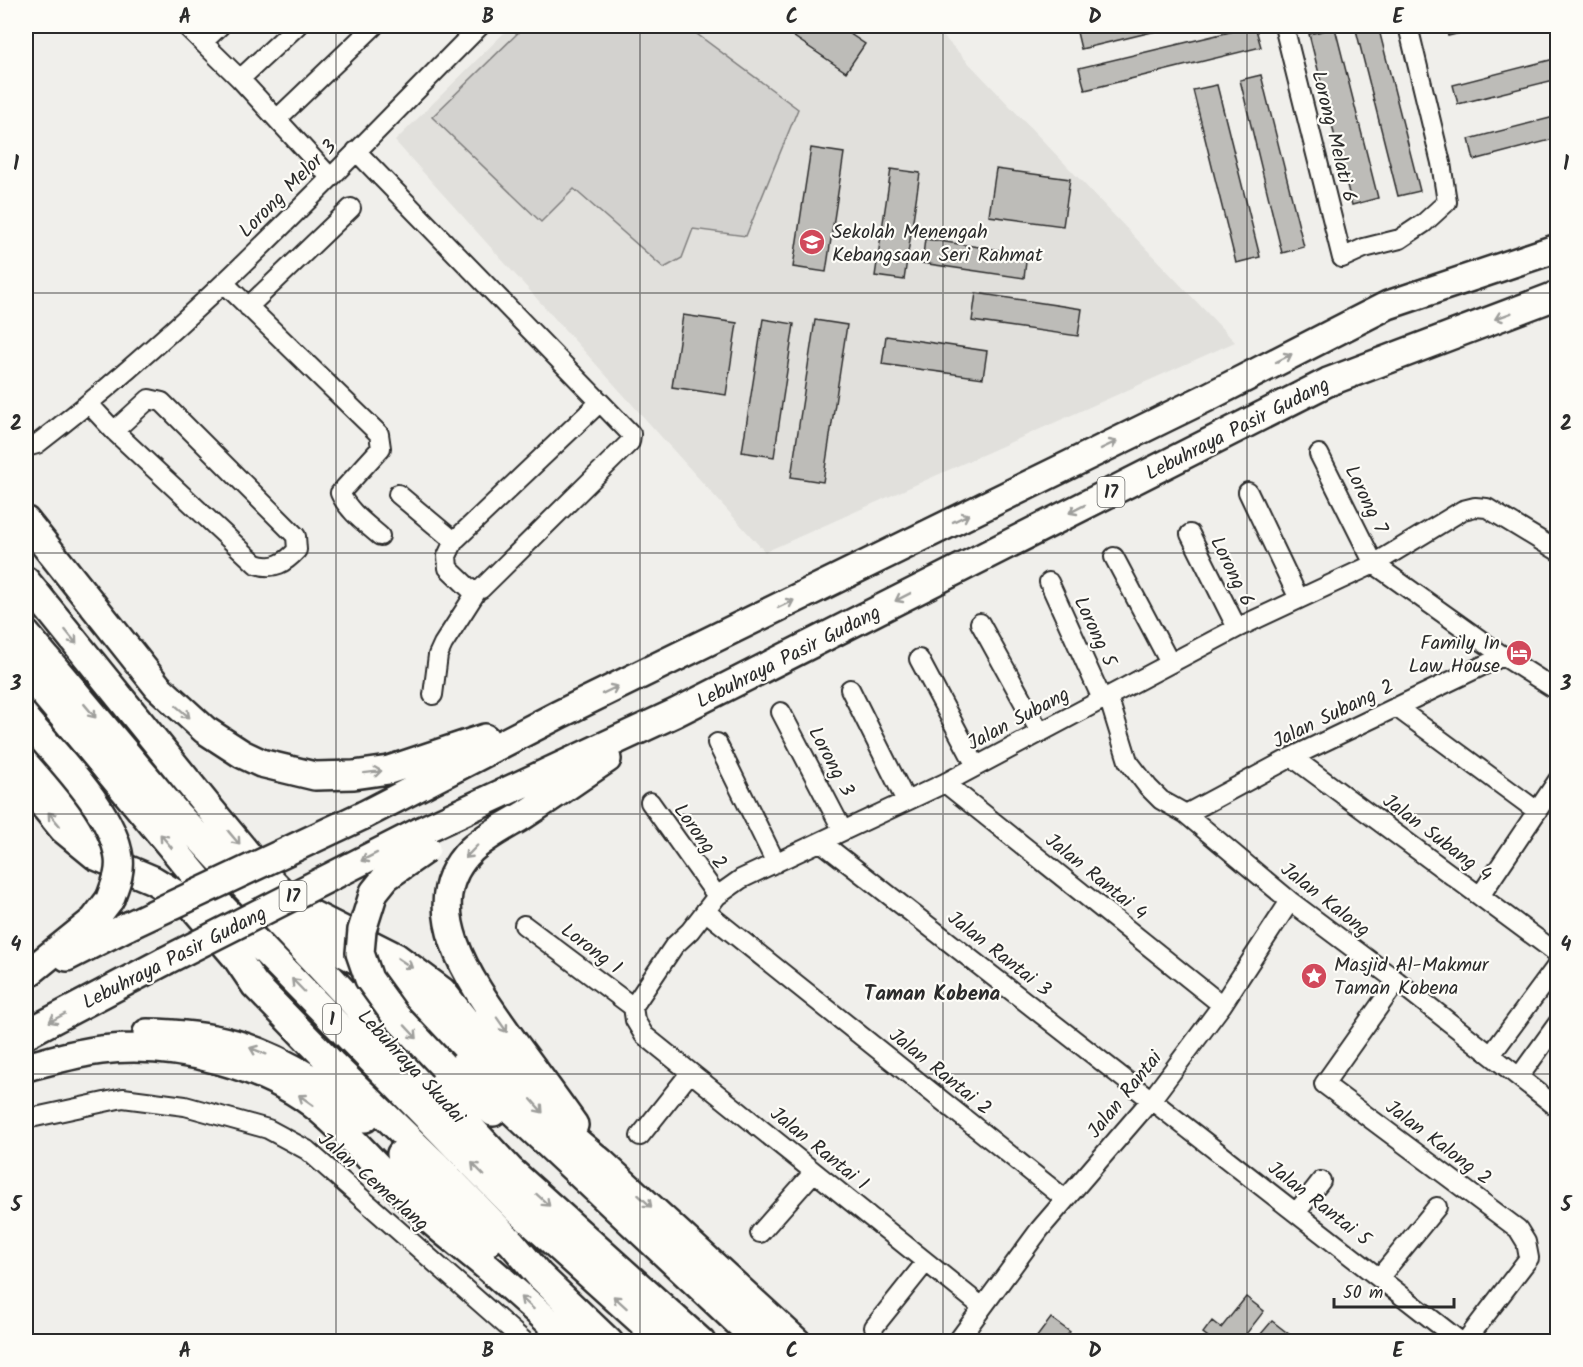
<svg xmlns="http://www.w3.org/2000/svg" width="1583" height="1367" font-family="Kalam,sans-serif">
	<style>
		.built { fill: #e1e0dc }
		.green { fill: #d3d2cf; stroke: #7f7e7d; stroke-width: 1.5 }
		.building { fill: #bdbcb8; stroke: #2b2b2b; stroke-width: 1.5 }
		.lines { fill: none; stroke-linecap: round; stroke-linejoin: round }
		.minor-casing { stroke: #2b2b2b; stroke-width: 22 }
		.highway-casing { stroke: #2b2b2b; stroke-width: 32 }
		.minor { stroke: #fdfcf7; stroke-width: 18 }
		.highway { stroke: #fdfcf7; stroke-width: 27 }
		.highway-bridge-casing { stroke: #2b2b2b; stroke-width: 32; stroke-linecap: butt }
		.highway-bridge { stroke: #fdfcf7; stroke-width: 27 }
		.oneway { stroke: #9e9e9b }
		.grid { fill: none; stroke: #2b2b2b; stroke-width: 1.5; stroke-opacity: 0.55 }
		.labels { text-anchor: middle; stroke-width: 4.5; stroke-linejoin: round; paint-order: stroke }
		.shield { fill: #fdfcf7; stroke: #6a6a68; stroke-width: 1.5 }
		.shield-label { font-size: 18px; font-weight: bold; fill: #2b2b2b }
		.street-label { font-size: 20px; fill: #2b2b2b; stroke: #fdfcf7 }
		.poi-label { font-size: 20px; fill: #2b2b2b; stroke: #fdfcf7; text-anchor: start }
		.neighbourhood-label { font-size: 21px; font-weight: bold; fill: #2b2b2b; stroke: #fdfcf7 }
		.neatline { fill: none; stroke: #2b2b2b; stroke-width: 2 }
		.grid-label { font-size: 20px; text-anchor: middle; font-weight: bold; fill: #2b2b2b }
	</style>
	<rect width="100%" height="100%" fill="#f0efeb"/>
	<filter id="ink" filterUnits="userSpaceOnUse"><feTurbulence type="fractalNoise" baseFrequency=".0167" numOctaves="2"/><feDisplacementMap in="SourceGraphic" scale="12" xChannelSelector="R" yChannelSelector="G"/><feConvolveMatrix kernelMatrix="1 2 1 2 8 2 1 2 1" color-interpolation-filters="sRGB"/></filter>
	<g filter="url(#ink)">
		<path class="built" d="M511,26H931L941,34L1235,342L765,552L395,141Z"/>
		<path class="green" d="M525,26H686L798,109L746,236L693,229L682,258L664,268L574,189L541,222L432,117Z"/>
		<path class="building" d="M778,26H838L865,44L846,72Z
			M1084,26H1177L1081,49L1076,28Z
			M1255,26L1261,47L1085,90L1079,68Z
			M1355,26H1378L1420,191L1398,196Z
			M1445,26H1470L1472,30L1448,36Z
			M1335,28L1378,198L1352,205L1309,34Z
			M1558,58V79L1458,104L1453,85Z
			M1261,75L1304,247L1282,253L1240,80Z
			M1217,85L1260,257L1236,263L1193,90Z
			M1558,116V138L1474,160L1469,139Z
			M811,148L844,153L826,272L793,267Z
			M891,169L920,173L904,280L875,276Z
			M996,169L1070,179L1063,226L989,216Z
			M925,239L1027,254L1024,278L922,263Z
			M976,293L1082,309L1078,336L972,321Z
			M683,315L737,323L726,395L672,387Z
			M763,319L794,324L774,457L742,452Z
			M815,320L847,325L823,482L791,477Z
			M886,336L987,351L983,378L882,364Z
			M1246,1297L1264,1311L1246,1334L1255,1341L1272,1321L1290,1335L1285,1342H1211L1212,1340L1203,1333L1212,1321L1221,1328Z
			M1051,1318L1070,1332L1062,1342H1033Z"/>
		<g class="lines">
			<g class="minor-casing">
				<path id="minor" d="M186,26L240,79L330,177
					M1284,26L1342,258L1364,248L1400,239L1424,223L1447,202L1441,163L1408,26
					M203,42L220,26
					M240,79L297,26
					M277,119L374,26
					M356,151L600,402L631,434L630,442L481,589L472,591L448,568L447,556L454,541L600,402
					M224,283L379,434L381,448L340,493C348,511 365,523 380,536
					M248,307L351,208
					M89,404L114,431L256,564C274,570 285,563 297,550L296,536L162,402L149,399L114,431
					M26,442L30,446L37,444C198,321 337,170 480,26
					M1319,454L1374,564L1503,656L1558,691
					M1248,492L1299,599
					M398,494L454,541
					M1190,534L1237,628
					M1114,557L1170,663
					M1049,582L1102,699
					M980,623L1040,732
					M919,659L976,766
					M850,689L906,801
					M433,695L438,655L443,644L477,591
					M1108,696L1128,761L1148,787L1161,800L1186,814L1290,901L1397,981L1558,1108
					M1396,707L1537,811
					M781,712L843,831
					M717,743L776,863
					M1292,757L1558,954
					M945,783L1222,1005
					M650,802L717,896
					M1186,814L1292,757L1503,656
					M821,842L1461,1342
					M1480,896L1558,780
					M705,911L1065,1199
					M524,925L633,1007
					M1397,981L1324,1084L1518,1229L1526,1242L1529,1258L1465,1342
					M1491,1055L1558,964
					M1519,1077L1558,1023
					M26,1119L123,1098L185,1106L268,1129L307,1150L525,1342
					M640,1136L690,1073
					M1296,1213L1321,1181
					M760,1233L814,1172
					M1379,1278L1437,1207
					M981,1306L644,1035L635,1020L633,1007L674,946L690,931L717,896L741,879L945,783L1237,628L1374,564L1463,510L1475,507L1487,508L1558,551
					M874,1327L926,1262
					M957,1342L1040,1229L1151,1100L1222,1005L1290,901"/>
			</g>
			<g class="highway-casing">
				<path id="highway" d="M26,521L158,687L205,730L242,754L261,763L315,776L354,775L389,770L485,738
					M26,581L210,809L263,873L295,906L396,957L442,991L491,1053L544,1114L601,1162L797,1342
					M26,634L177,814L510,1170L701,1342
					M26,672L219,904L519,1211L664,1342
					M26,748L81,823L91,831
					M26,784L63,829L96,856L153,880L189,902L236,957L255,985L332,1064L435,1164L512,1243L539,1275L609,1342
					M364,815L558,715L1206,398L1388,305L1558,248
					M421,831L675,713L1328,382L1558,295
					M294,926L394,980L424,1003L503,1102L759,1342
					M67,957L128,926
					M26,975L94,920L110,899
					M147,1033C215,1034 256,1045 313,1080C332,1091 351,1103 365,1118
					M26,1034L165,961
					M443,1066L493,1112
					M26,1067C50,1061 75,1053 101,1050C174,1041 272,1065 327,1116C362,1147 392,1184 426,1216C445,1234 467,1249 486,1266C515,1291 543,1316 571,1342
					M574,1125C555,1098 535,1071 515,1044C479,993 411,909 471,850C487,835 506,826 524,815C552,797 580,777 607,759
					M401,1154L451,1210L489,1241"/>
			</g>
			<use href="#minor" class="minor"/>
			<use href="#highway" class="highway"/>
			<g class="highway-bridge-casing">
				<path id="highway-bridge" d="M26,720C56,756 113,811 119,858C121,873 115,885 110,899
					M426,849L386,877L374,892L362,930L360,953L369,979L395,1015L443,1066
					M128,926L364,815
					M165,961L421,831"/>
			</g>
			<use href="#highway-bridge" class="highway-bridge"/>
		</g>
		<defs><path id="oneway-shaft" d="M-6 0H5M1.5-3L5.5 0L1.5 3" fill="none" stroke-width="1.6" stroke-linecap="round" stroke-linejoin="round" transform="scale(1.5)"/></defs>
		<g class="oneway">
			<use href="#oneway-shaft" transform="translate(1503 316) rotate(159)"/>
			<use href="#oneway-shaft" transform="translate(1284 358) rotate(-27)"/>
			<use href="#oneway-shaft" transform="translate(1109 445) rotate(-26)"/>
			<use href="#oneway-shaft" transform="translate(1077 509) rotate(153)"/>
			<use href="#oneway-shaft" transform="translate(961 518) rotate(-26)"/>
			<use href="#oneway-shaft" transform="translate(903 597) rotate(153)"/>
			<use href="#oneway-shaft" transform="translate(786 604) rotate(-26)"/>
			<use href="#oneway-shaft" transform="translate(71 637) rotate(51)"/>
			<use href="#oneway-shaft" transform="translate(610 690) rotate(-26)"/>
			<use href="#oneway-shaft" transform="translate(90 711) rotate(50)"/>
			<use href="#oneway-shaft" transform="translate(183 712) rotate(41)"/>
			<use href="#oneway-shaft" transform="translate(373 772) rotate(-7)"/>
			<use href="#oneway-shaft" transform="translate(54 819) rotate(-130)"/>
			<use href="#oneway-shaft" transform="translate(234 838) rotate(50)"/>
			<use href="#oneway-shaft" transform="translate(166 841) rotate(-130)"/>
			<use href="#oneway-shaft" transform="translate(471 852) rotate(134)"/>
			<use href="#oneway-shaft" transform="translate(369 857) rotate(153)"/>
			<use href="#oneway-shaft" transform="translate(405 963) rotate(34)"/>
			<use href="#oneway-shaft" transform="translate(298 985) rotate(-134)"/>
			<use href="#oneway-shaft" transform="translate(57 1018) rotate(152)"/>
			<use href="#oneway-shaft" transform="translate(502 1025) rotate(55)"/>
			<use href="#oneway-shaft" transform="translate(411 1032) rotate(47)"/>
			<use href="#oneway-shaft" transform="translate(258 1051) rotate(-158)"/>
			<use href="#oneway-shaft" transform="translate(306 1100) rotate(-145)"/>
			<use href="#oneway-shaft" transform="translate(537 1106) rotate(49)"/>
			<use href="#oneway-shaft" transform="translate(478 1169) rotate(-134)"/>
			<use href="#oneway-shaft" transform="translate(543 1200) rotate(42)"/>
			<use href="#oneway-shaft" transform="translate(645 1201) rotate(42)"/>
			<use href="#oneway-shaft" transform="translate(620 1302) rotate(-138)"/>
			<use href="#oneway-shaft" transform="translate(527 1303) rotate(-138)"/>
		</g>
	</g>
	<path class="grid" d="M336,26V1342M640,26V1342M943,26V1342M1247,26V1342M26,293H1558M26,553H1558M26,814H1558M26,1074H1558"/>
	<defs>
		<g id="school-disc" transform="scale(1.35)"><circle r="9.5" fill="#d1495b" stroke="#fdfcf7"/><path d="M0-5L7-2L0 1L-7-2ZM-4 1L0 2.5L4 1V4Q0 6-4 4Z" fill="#fff"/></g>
		<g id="hotel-disc" transform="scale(1.35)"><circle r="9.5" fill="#d1495b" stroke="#fdfcf7"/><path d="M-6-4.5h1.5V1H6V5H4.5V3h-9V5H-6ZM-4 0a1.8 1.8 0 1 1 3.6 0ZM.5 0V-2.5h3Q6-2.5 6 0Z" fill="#fff"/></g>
		<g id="sight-disc" transform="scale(1.35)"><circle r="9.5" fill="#d1495b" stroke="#fdfcf7"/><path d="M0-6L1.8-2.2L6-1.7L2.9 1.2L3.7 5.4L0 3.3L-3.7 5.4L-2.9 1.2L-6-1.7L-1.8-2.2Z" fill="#fff"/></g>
	</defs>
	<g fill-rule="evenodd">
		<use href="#school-disc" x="812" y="242"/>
		<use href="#hotel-disc" x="1519" y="653"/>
		<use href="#sight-disc" x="1314" y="976"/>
	</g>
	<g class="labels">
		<g class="shield">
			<rect x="1097.5" y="477" width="27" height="30" rx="4.5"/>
			<rect x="279.5" y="881" width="27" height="30" rx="4.5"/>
			<rect x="323" y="1004" width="18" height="30" rx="4.5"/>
		</g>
		<g class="shield-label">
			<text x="1111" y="498">17</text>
			<text x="293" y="902">17</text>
			<text x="332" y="1025">1</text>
		</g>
		<g class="street-label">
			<text transform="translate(1335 136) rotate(76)" y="7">Lorong Melati 6</text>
			<text transform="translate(287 188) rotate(-45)" y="7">Lorong Melor 3</text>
			<text transform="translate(1237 428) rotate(-27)" y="7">Lebuhraya Pasir Gudang</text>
			<text transform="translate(1367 499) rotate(64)" y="7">Lorong 7</text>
			<text transform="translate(1233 571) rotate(64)" y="7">Lorong 6</text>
			<text transform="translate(1096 631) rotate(65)" y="7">Lorong 5</text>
			<text transform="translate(788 656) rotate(-27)" y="7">Lebuhraya Pasir Gudang</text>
			<text transform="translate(1333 713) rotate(-26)" y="7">Jalan Subang 2</text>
			<text transform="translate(1018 718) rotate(-28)" y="7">Jalan Subang</text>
			<text transform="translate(832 761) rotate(62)" y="7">Lorong 3</text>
			<text transform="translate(701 836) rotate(54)" y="7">Lorong 2</text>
			<text transform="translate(1438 837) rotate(37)" y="7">Jalan Subang 4</text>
			<text transform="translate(1097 876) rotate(39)" y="7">Jalan Rantai 4</text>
			<text transform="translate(1326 899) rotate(38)" y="7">Jalan Kalong</text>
			<text transform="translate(592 948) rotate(37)" y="7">Lorong 1</text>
			<text transform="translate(1000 953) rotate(38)" y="7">Jalan Rantai 3</text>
			<text transform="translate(174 957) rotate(-27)" y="7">Lebuhraya Pasir Gudang</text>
			<text transform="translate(412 1066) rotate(47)" y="7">Lebuhraya Skudai</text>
			<text transform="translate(941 1071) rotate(39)" y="7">Jalan Rantai 2</text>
			<text transform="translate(1124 1094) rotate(-51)" y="7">Jalan Rantai</text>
			<text transform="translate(1439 1142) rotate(37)" y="7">Jalan Kalong 2</text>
			<text transform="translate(820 1148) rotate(39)" y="7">Jalan Rantai 1</text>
			<text transform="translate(374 1181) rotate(41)" y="7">Jalan Cemerlang</text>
			<text transform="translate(1320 1203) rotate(38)" y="7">Jalan Rantai 5</text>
		</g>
		<g class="poi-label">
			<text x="832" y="238">Sekolah Menengah<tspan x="832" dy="23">Kebangsaan Seri Rahmat</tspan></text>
			<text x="1500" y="649" text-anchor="end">Family In<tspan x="1500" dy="23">Law House</tspan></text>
			<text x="1334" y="971">Masjid Al-Makmur<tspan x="1334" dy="23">Taman Kobena</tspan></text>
		</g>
		<g class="neighbourhood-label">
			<text x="932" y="1000">Taman Kobena</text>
		</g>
	</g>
	<rect width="1583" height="1367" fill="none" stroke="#fdfcf7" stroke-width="66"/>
	<path d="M1334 1298v9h120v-9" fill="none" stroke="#2b2b2b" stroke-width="3"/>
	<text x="1343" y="1298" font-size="18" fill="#2b2b2b" stroke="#fdfcf7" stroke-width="4.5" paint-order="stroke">50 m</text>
	<rect x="33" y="33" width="1517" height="1301" class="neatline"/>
	<g class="grid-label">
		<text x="185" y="23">A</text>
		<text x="488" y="23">B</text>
		<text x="792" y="23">C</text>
		<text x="1095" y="23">D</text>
		<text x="1398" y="23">E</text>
		<text x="16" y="170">1</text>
		<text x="1566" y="170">1</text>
		<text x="16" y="430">2</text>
		<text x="1566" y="430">2</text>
		<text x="16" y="690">3</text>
		<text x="1566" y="690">3</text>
		<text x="16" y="951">4</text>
		<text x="1566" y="951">4</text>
		<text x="16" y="1211">5</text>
		<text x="1566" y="1211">5</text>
		<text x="185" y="1357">A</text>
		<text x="488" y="1357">B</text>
		<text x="792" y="1357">C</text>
		<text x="1095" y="1357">D</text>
		<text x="1398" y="1357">E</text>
	</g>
</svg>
